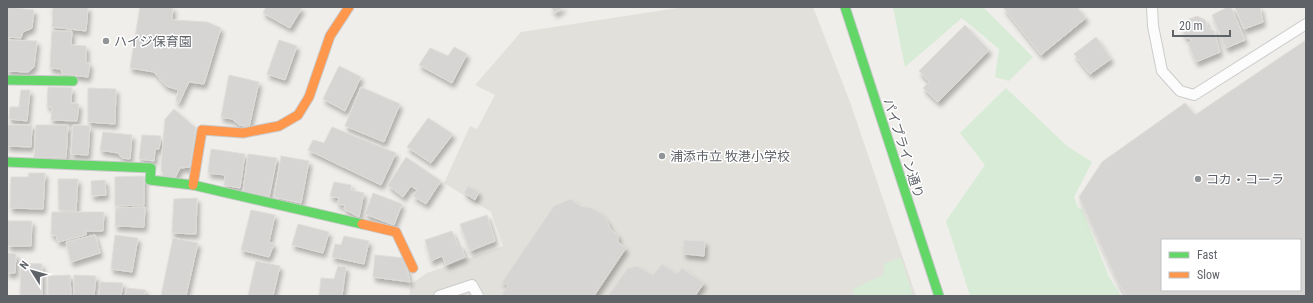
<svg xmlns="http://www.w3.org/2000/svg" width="1313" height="303" font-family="'Roboto Condensed','Noto Sans JP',sans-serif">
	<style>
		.education { fill: #e2e0da }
		.green { fill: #d8ebd6 }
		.building { fill: #d6d5d3; stroke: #deddd9; fill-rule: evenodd; filter: url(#shadow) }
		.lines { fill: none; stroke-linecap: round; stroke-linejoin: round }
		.lane-casing { stroke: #cbcccc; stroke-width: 12 }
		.fast-casing { stroke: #cacacb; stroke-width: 11 }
		.slow-casing { stroke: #cacacb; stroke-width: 11 }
		.lane { stroke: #fdfcfc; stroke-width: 10 }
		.fast { stroke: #63d668; stroke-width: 9 }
		.slow { stroke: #ff974d; stroke-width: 9 }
		.poi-dot { fill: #919496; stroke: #fff; stroke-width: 1.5 }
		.labels { text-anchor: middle; stroke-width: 3; stroke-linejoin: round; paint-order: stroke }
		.poi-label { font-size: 13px; fill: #5f6368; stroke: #fff; text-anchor: start }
		.street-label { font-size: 13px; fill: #5f6368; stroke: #fff }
	</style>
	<defs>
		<filter id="shadow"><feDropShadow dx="2.5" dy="4.5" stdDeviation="2" flood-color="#0004"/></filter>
	</defs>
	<rect width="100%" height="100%" fill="#efeeea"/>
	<path class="education" d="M684,7H813L850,102L916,296H409L411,284L427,273L503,246L491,212L444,183L470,126L477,129L495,95L475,85L521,32Z"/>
	<path class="green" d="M893,7H983L1033,57L1009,81L995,77L999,49L962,18L905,67Z
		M1006,88L1067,146L1092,162L1074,197L1078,208L1082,209L1109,277L1121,296H970L946,221L985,165L960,133Z
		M901,258L913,296H855L853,289L883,275L885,263Z"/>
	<path class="building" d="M7,7L34,10L32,28L23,32L21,38L7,37Z
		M49,7H88L86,31L52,27L53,8Z
		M140,7H173L172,20L207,22L221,28L204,84L189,82L179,103L176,101L178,90L166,86L154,72L130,68Z
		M266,7H300L302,8L290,28L263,13Z
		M551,7H564L555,13Z
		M1003,7H1077L1086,18L1041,55Z
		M1228,7H1231L1245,40L1226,48L1212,15Z
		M1235,7H1260L1263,22L1244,29Z
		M1197,16L1205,20L1208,28L1214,31L1220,52L1196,62L1188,43L1192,40L1185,37L1182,29L1187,20Z
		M965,25L989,50L938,102L923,88L929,82L919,71Z
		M52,31H72L71,45L86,46V63H90L88,77L62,74L61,69L50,68Z
		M1096,37L1111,59L1090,74L1074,54Z
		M7,40L37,41L34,67L28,72L7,71Z
		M279,40L297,46L285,80L267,74Z
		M1306,40V296H1127L1119,285L1079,197L1102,162L1185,103L1195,115ZM1162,240H1300V290H1162Z
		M454,47L467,54L452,83L419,65L430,48L448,56Z
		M339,66L361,77L345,111L323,99Z
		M229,75L259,82L249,127L240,125L232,119L221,117Z
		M48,87L72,88L71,103L79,104L77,121L51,120L52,107L47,106Z
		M361,87L400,104L384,142L345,126Z
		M88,88L116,89L115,124L88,122Z
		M21,90H30L27,121L9,119L10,107H19Z
		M174,109L196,128L190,167L180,168L175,178L163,176L161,167L165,119Z
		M428,118L453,134L431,163L407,147Z
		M7,125H32L31,147L7,146Z
		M36,125H68L66,158L34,157Z
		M73,125L90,126L88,155L71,154Z
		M332,127L396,153L381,185L308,150L313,140L324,143Z
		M103,132L132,135L130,159L122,158L118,153L100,150Z
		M142,135L161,136L159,149H155L154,161L139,159Z
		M211,149L245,154L240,188L224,185L225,175L208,173Z
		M248,154L277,158L269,197L243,191Z
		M281,156L309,161L301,203L274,197Z
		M406,157L441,181L426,204L413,196L417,190L411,186L403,197L388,185Z
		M29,173H45L43,209L10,208L11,177H28Z
		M144,176V205L115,206V177Z
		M58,179H78L76,211L59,210Z
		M105,180L106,195L92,196L91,181Z
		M334,182L351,185V190L364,193L359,217L344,209L345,205L337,204L339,198L330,196Z
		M468,186L479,192L475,200L464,193Z
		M373,193L402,204L394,225L365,214Z
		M197,198L196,234L172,233L174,199Z
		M571,199L580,206L592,208L600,213L607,221L611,230L618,235V242L626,248L594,296H504L502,295L508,285L502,282L554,206Z
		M145,207L144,227L115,226L116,208Z
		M251,210L275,215L269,242L274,244L269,257L241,250Z
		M52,212H104L103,231H86V235L58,242L56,236L51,234Z
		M487,215L495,241L470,251L460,224Z
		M8,221H32L31,246H8Z
		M298,224L329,232L323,253L292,245Z
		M452,231L458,246L461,245L465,257L446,265L442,256L431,261L425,240Z
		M95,235L100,253L71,262L66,242Z
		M115,235L138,238L132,272L111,269Z
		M344,236L369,241L364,264L332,257L335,244L341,245Z
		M173,238L198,243L186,296H161Z
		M683,240L705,241L704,256L684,254Z
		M7,253L16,254L15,273H7Z
		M375,255L404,258L410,282L373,277Z
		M256,261L280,266L273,296H248Z
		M21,263L42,264V296H20Z
		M662,264L677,274L682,268L704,283L695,296H608L628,268L637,266L653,275Z
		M338,266L346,267L342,296H319L321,278L334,279Z
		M70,275L71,296H48V276Z
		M74,275L96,276L94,296H74Z
		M100,282L123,283L121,296H99Z
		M127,288L146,290L144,296H125Z"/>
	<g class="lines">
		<g class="lane-casing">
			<path id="lane" d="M1152,7L1153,26L1162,71L1180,91L1194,95L1306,24
				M439,296L472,285L478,296"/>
		</g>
		<g class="fast-casing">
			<path id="fast" d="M845,7L939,296
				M7,80L73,81
				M7,162L151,168L150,180L193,185L362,224"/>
		</g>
		<g class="slow-casing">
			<path id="slow" d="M193,185L202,130L243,133L279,126L298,115L309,97L330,36L349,7
				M362,224L396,232L413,268"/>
		</g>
		<use href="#lane" class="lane"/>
		<use href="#fast" class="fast"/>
		<use href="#slow" class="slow"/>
	</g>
	<g class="poi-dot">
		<circle cx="106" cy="41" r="4"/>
		<circle cx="662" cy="156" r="4"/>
		<circle cx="1198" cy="179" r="4"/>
	</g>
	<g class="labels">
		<g class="poi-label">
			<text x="114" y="46">ハイジ保育園</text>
			<text x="670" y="161">浦添市立 牧港小学校</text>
			<text x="1206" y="184">コカ・コーラ</text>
		</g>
		<g class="street-label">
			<text transform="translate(904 148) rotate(72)" y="5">パイプライン通り</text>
		</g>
	</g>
	<rect width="1313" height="303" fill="none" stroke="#5f6368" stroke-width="16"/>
	<rect x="1161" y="239" width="140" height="52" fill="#ffffff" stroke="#bfc1c3"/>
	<rect x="1169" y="252" width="20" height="6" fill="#63d668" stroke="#bfc1c3"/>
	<text x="1197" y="259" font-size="12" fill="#5f6368">Fast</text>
	<rect x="1169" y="272" width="20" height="6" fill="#ff974d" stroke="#bfc1c3"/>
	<text x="1197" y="279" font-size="12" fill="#5f6368">Slow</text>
	<g transform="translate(32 271) rotate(307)" stroke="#ffffff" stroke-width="3" paint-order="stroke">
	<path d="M0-3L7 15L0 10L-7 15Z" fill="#5f6368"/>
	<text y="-6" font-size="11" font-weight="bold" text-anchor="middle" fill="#5f6368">N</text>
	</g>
	<path d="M1173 30v6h57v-6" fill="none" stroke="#5f6368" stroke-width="2"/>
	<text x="1179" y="30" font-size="12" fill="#5f6368" stroke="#ffffff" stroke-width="3" paint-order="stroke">20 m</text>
</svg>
